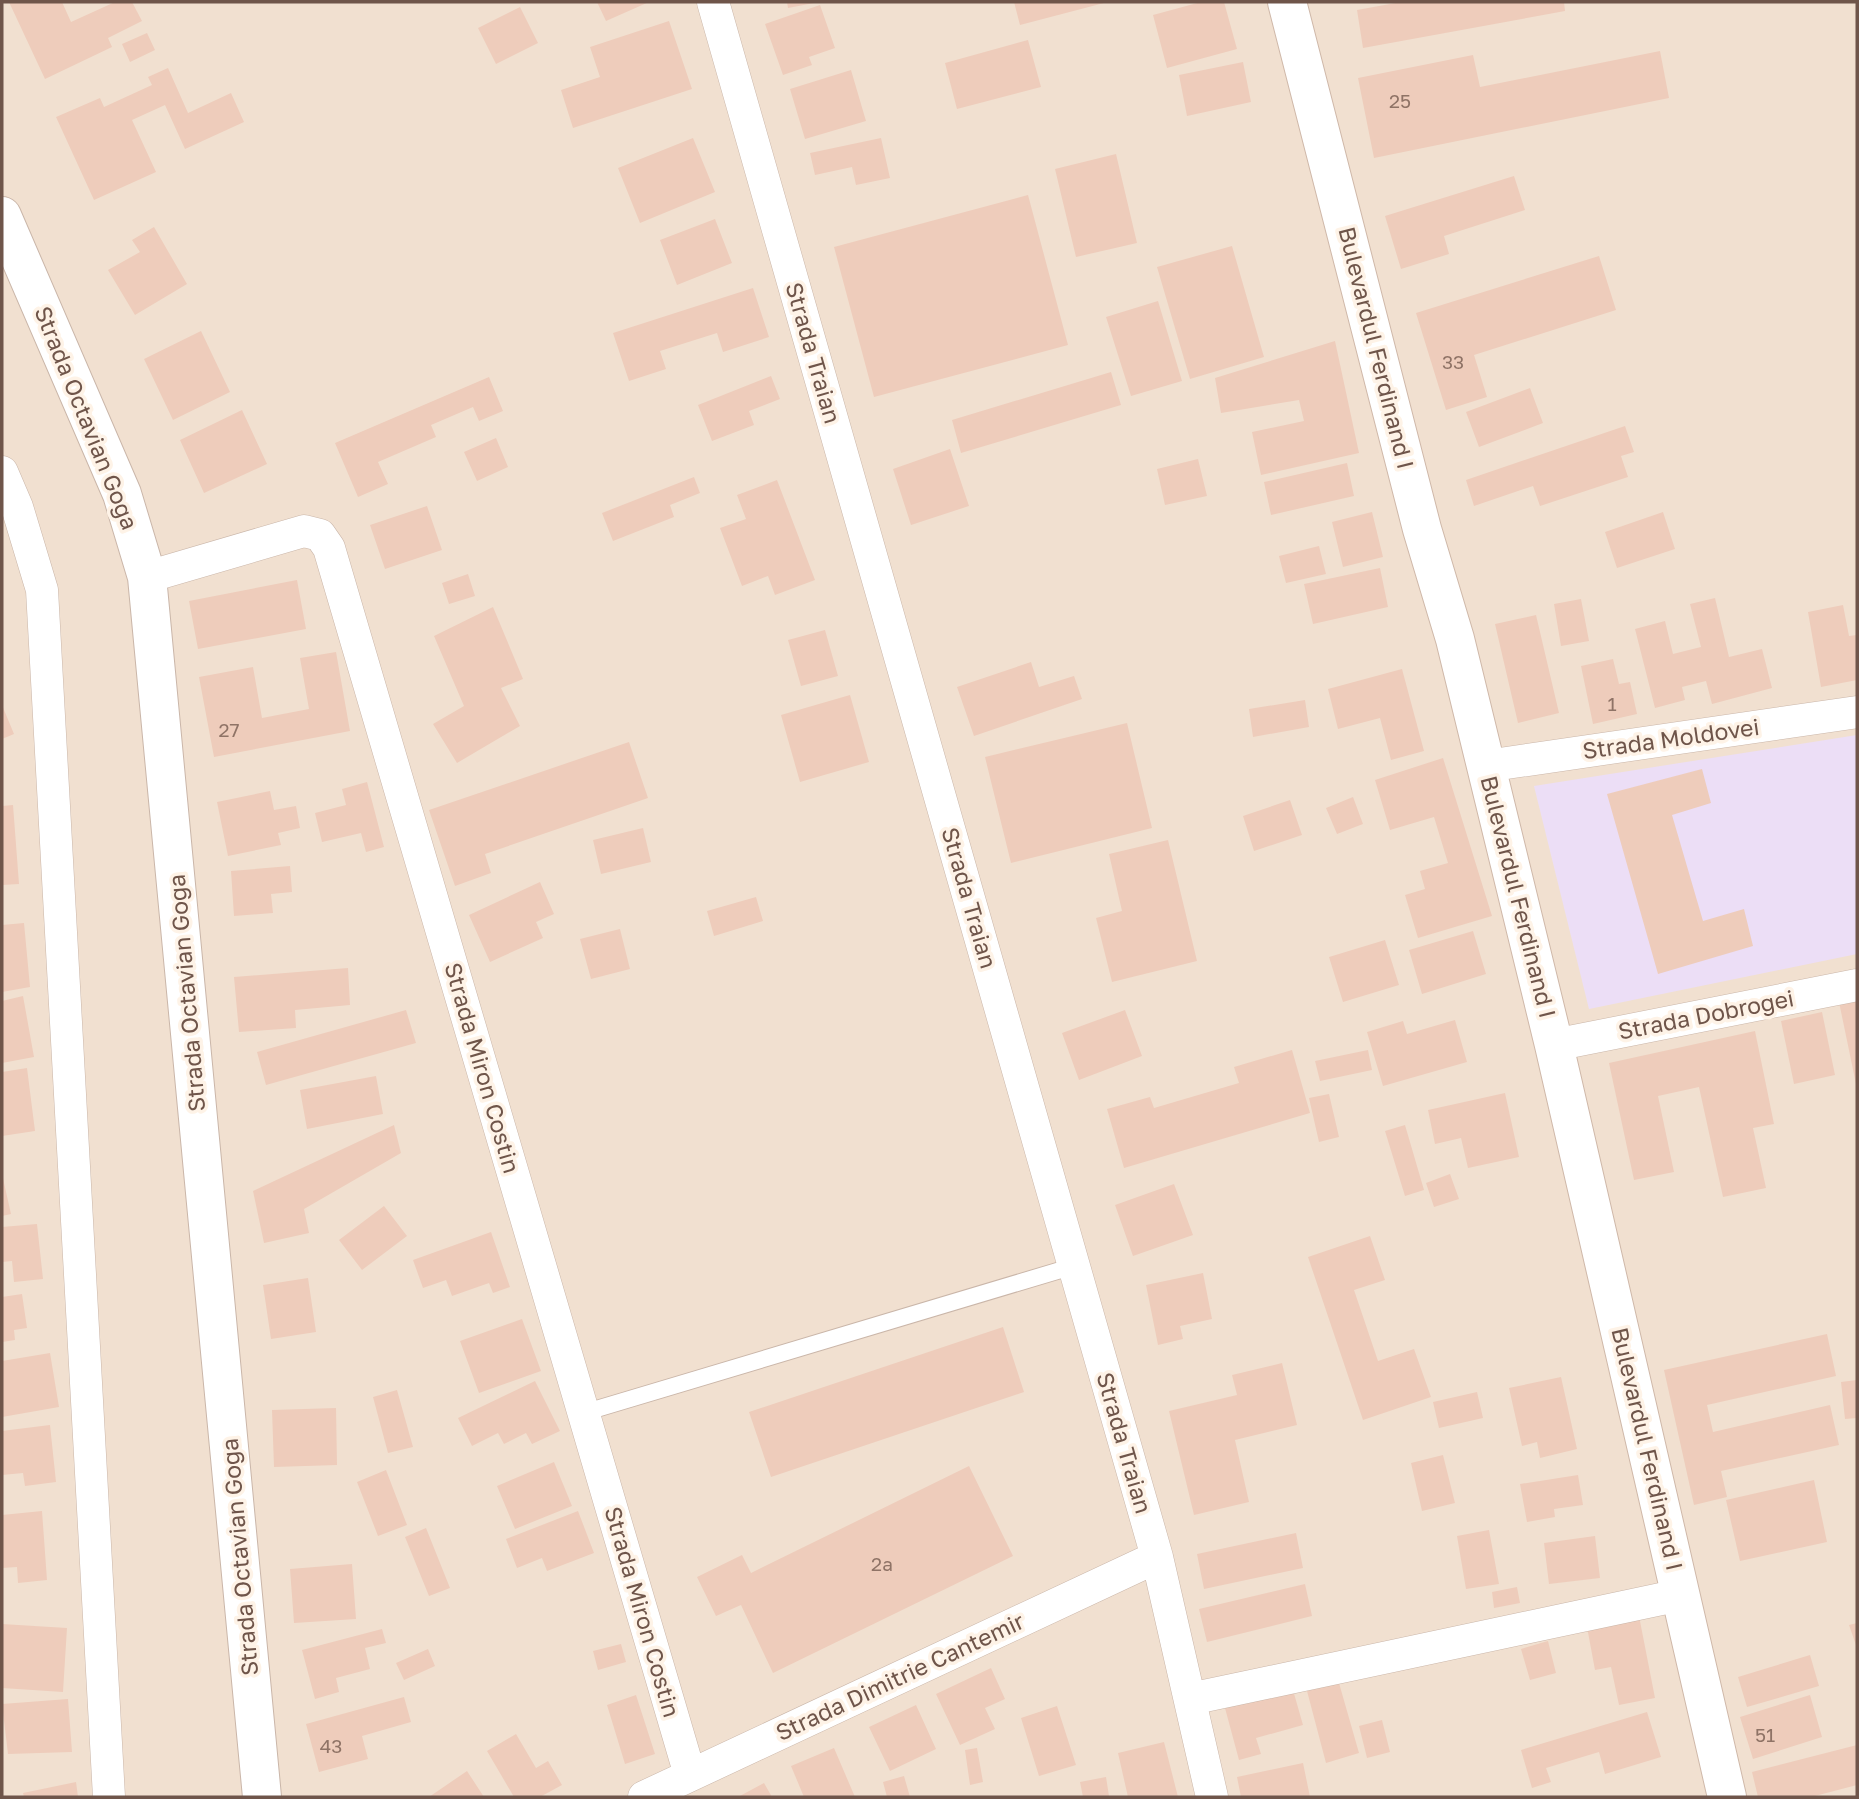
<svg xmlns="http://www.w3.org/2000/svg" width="1859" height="1799" font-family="'Golos Text',sans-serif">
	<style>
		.residential { fill: #f1e0d0 }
		.education { fill: #ecdef6 }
		.building { fill: #ecb }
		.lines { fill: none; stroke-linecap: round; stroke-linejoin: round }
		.service-casing { stroke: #cab6a9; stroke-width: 18 }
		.minor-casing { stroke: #cab6a9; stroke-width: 33 }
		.tertiary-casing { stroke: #cab6a9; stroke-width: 40 }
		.secondary-casing { stroke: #cfb8a9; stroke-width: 40 }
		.service { stroke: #fff; stroke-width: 16 }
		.minor { stroke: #fff; stroke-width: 32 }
		.tertiary { stroke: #fff; stroke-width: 38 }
		.secondary { stroke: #fff; stroke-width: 38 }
		.labels { text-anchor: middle; stroke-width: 7; stroke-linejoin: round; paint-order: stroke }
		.number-label { font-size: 19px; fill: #8f7366 }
		.street-label { font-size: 23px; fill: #6f554a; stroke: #fef3e7 }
	</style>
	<rect width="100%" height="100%" fill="#faefe1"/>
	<path class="residential" d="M2,2H1857V1797H2Z"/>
	<path class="education" d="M1857,735V954L1589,1009L1534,786Z"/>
	<path class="building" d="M9,2H62L71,22L115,2H132L142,21L108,38L112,47L45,79Z
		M597,2H649L606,21Z
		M787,2H814V3L788,8Z
		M1014,2H1104V3L1020,25Z
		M1201,2H1224L1237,49L1167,68L1153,15Z
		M1401,2H1564L1565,11L1363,48L1357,10Z
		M820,5L835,48L809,57L812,65L783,75L765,24Z
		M520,7L538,43L496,64L478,28Z
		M669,21L692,89L573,128L561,90L600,77L590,47Z
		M147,33L155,50L130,62L122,44Z
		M1028,40L1041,87L957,109L945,63Z
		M1660,51L1669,98L1374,158L1358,78L1473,55L1480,87Z
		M1243,62L1251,102L1187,116L1179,75Z
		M168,68L188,113L231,93L244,122L185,149L165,105L132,120L156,172L94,200L56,117L100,98L104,107L152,85L148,77Z
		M851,70L866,121L805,139L790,89Z
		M693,138L715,192L640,223L618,168Z
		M881,138L890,178L856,185L852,167L815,175L810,153Z
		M1116,154L1137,243L1076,257L1055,169Z
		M1514,176L1525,210L1444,236L1449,254L1401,269L1385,216Z
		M1028,195L1068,345L874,397L834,247Z
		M715,219L732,263L677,285L660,240Z
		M154,227L187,284L135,315L108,270L140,252L132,240Z
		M1232,246L1264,357L1190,379L1157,267Z
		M1599,256L1616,310L1474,355L1487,397L1446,410L1416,313Z
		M753,288L769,337L723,352L717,333L660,351L666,369L629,381L613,333Z
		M1158,301L1182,381L1131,396L1106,317Z
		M201,331L230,392L173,420L144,359Z
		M1335,341L1359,453L1261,475L1252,432L1304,421L1299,400L1221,413L1215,378Z
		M1111,372L1121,405L961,453L952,420Z
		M771,376L780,399L749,411L754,425L712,441L698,405Z
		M489,377L503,411L479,421L473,407L431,425L436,437L378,462L388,484L358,497L335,443Z
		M1530,388L1543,423L1479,447L1466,412Z
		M242,410L267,464L204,493L180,440Z
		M1625,426L1634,452L1621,456L1628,477L1540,506L1533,486L1474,506L1466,480Z
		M496,438L508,467L477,481L464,452Z
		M950,449L969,506L911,525L893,469Z
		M1198,459L1207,496L1165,505L1157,469Z
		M1347,463L1354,496L1271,515L1264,482Z
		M694,477L700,493L670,505L674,517L613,541L602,513Z
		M777,480L815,580L775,595L768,576L742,586L720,528L746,519L737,495Z
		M427,506L442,550L385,569L370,525Z
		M1372,512L1383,557L1343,567L1332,522Z
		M1663,512L1675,549L1617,568L1605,532Z
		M1319,546L1326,574L1286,583L1279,556Z
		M1380,568L1388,607L1313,624L1304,584Z
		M468,574L475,596L449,604L442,583Z
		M297,580L306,629L198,649L189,601Z
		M1715,598L1729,657L1762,649L1772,688L1712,704L1706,681L1682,687L1685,700L1655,708L1635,629L1665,621L1673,654L1701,647L1690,604Z
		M1581,599L1589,641L1561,646L1554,604Z
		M1843,605L1849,636L1857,635V680L1821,687L1808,612Z
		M493,607L523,679L501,688L520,726L457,763L433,724L464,706L434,636Z
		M1536,615L1559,713L1518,723L1495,624Z
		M825,630L838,676L801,686L788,640Z
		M336,652L350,731L214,757L199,677L253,667L262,718L309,709L300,658Z
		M1613,659L1619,684L1630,682L1637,714L1593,724L1581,666Z
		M1031,662L1039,687L1074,676L1082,699L974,736L957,687Z
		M1402,669L1424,751L1391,760L1380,718L1338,729L1328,689Z
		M850,695L869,762L800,782L781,715Z
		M1305,700L1309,727L1253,737L1249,709Z
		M2,705L14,734L2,739Z
		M1127,723L1152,828L1011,863L985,757Z
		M629,742L648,798L485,854L491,873L455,886L429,810Z
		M1443,758L1492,916L1418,938L1405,895L1425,889L1420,871L1448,863L1434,817L1390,830L1375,780Z
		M1702,769L1711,803L1672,815L1703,921L1744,909L1753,946L1658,974L1607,794Z
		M367,782L384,847L366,852L361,833L322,842L315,813L346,805L342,789Z
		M270,791L274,810L296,806L300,828L278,833L281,845L228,856L217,802Z
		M1353,797L1363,824L1337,834L1326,808Z
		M1290,800L1302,835L1254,851L1243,816Z
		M13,805L19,884L2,885V806Z
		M643,828L651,862L601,874L593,840Z
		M1168,840L1197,961L1112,982L1096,918L1122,911L1109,854Z
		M290,866L292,892L271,894L273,913L234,916L231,871Z
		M540,882L554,914L536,922L543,938L490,962L469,915Z
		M756,897L763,921L714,936L707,911Z
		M24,923L30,987L2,992V925Z
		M620,929L630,969L591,979L580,939Z
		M1473,931L1486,974L1422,994L1409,950Z
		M1385,940L1399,985L1343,1002L1329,957Z
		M348,968L350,1005L295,1010L296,1028L239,1032L234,977Z
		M23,996L34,1057L2,1063V1001Z
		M1857,998V1084H1856L1839,1002Z
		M406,1010L416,1043L266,1085L257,1052Z
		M1125,1010L1142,1056L1079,1080L1062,1033Z
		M1822,1012L1835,1075L1794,1084L1781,1021Z
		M1455,1020L1467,1062L1383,1086L1367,1032L1403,1021L1407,1034Z
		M1755,1031L1774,1124L1753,1128L1766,1188L1723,1197L1699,1087L1658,1096L1674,1172L1634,1180L1609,1063Z
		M1292,1050L1310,1113L1124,1168L1107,1109L1150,1097L1154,1108L1239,1083L1234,1067Z
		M1368,1050L1372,1070L1320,1081L1315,1061Z
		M27,1068L35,1131L2,1136V1072Z
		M376,1076L383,1114L307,1129L300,1090Z
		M1505,1093L1519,1157L1468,1168L1461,1138L1435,1144L1428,1110Z
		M1329,1094L1339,1137L1319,1142L1309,1098Z
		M394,1125L401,1153L304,1209L309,1233L264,1243L253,1191Z
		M1405,1125L1424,1190L1405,1196L1385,1131Z
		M2,1174L11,1214L2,1216Z
		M1450,1174L1459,1199L1434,1207L1426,1183Z
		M1174,1184L1193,1235L1133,1256L1115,1205Z
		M384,1206L407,1236L362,1270L339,1240Z
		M37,1224L43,1279L14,1282L12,1261L2,1262V1227Z
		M491,1232L510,1287L493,1293L489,1283L452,1296L446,1280L423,1288L413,1260Z
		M1370,1236L1385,1280L1354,1290L1378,1361L1414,1349L1431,1397L1363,1420L1308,1257Z
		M1203,1273L1212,1319L1180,1326L1183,1339L1158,1345L1146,1285Z
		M308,1278L316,1332L271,1339L263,1285Z
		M22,1294L27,1328L14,1330L15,1340L2,1342V1297Z
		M522,1319L541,1371L479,1393L460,1341Z
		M1003,1327L1024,1392L771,1477L749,1412Z
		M1827,1334L1836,1376L1707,1405L1713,1432L1830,1405L1839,1445L1721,1471L1727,1497L1694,1505L1664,1370Z
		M50,1353L59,1407L2,1417V1361Z
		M1282,1363L1297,1425L1235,1440L1249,1502L1194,1515L1169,1411L1237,1395L1232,1375Z
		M1561,1377L1577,1449L1540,1458L1537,1442L1522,1446L1509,1388Z
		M1857,1380V1418L1845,1419L1841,1382Z
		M535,1381L560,1431L532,1444L526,1433L504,1444L498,1433L472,1446L458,1418Z
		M397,1390L413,1447L388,1453L373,1397Z
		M1477,1392L1483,1418L1439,1428L1433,1402Z
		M336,1408L337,1465L274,1467L272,1410Z
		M50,1425L56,1482L25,1486L23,1473L2,1475V1431Z
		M1443,1455L1455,1503L1422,1511L1411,1463Z
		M554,1462L572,1506L515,1529L497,1486Z
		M969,1466L1013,1556L773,1673L741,1605L716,1616L697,1577L742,1555L751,1573Z
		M386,1470L407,1525L378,1536L357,1482Z
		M1578,1475L1583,1505L1554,1509L1555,1517L1527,1522L1520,1484Z
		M1814,1480L1827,1542L1740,1561L1726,1500Z
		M42,1511L47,1580L18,1583L17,1567L2,1568V1515Z
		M578,1511L594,1553L547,1571L542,1558L517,1568L506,1539Z
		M426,1528L450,1588L429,1596L405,1537Z
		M1489,1530L1499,1584L1466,1589L1457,1536Z
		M1296,1533L1303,1568L1204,1589L1197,1554Z
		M1595,1536L1600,1578L1549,1584L1544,1543Z
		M352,1564L356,1619L294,1623L290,1569Z
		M1305,1584L1312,1616L1207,1642L1199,1609Z
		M1517,1587L1520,1603L1494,1608L1492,1592Z
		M1639,1616L1655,1698L1619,1705L1611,1667L1595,1670L1587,1627Z
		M1857,1623V1648L1849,1625Z
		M2,1624L67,1628L63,1692L2,1688Z
		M382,1629L386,1643L365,1648L370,1669L336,1678L339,1692L315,1699L302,1650Z
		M1548,1641L1556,1673L1530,1680L1521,1649Z
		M621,1644L626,1662L598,1670L593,1651Z
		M428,1649L435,1666L404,1680L396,1663Z
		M1810,1655L1819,1686L1747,1707L1738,1677Z
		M991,1668L1005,1699L985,1708L995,1729L960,1745L936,1694Z
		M1339,1683L1359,1753L1326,1763L1307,1691Z
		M1293,1690L1303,1725L1256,1738L1261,1754L1239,1760L1225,1708Z
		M636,1695L655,1754L625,1764L607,1705Z
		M1810,1695L1822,1737L1753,1759L1740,1717Z
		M404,1697L411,1722L362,1736L368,1759L319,1772L306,1724Z
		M68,1699L72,1752L8,1754L2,1704Z
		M916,1705L936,1749L890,1771L869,1727Z
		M1057,1706L1076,1765L1039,1776L1021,1718Z
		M1647,1712L1661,1757L1605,1774L1599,1752L1546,1768L1551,1782L1532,1788L1521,1750Z
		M1382,1720L1390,1752L1367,1758L1359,1726Z
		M516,1734L536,1768L548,1761L562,1785L540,1797H514L487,1751Z
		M1164,1742L1178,1797H1128L1118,1753Z
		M1857,1745V1785L1811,1797H1758L1752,1772Z
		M834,1748L855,1797H804L791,1766Z
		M977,1748L983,1782L970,1785L965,1750Z
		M1303,1763L1310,1797H1241L1237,1777Z
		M467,1771L484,1797H429Z
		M904,1776L910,1797H887L883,1782Z
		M1106,1777L1109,1796L1083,1797L1080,1782Z
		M76,1782L78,1797H24L23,1793Z
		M764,1783L772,1797H738Z"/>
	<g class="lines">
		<g class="service-casing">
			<path id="service" d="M583,1413L1074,1266"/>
		</g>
		<g class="minor-casing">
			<path id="minor" d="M713,2L1157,1557L1212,1797
				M2,472L17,507L42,590L109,1797
				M147,577L304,531L320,535L329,548L690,1775
				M1486,766L1857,712
				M1554,1045L1857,985
				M1190,1699L1680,1595
				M644,1797L1157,1557"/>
		</g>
		<g class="tertiary-casing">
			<path id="tertiary" d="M2,216L122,494L147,577L262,1797"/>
		</g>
		<g class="secondary-casing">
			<path id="secondary" d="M1287,2L1422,529L1455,639L1554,1045L1727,1797"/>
		</g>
		<use href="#service" class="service"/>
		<use href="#minor" class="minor"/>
		<use href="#tertiary" class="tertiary"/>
		<use href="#secondary" class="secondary"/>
	</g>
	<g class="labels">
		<g class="number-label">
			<text x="1400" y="108">25</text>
			<text x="1453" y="369">33</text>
			<text x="1612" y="711">1</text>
			<text x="229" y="737">27</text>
			<text x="882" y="1571">2a</text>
			<text x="1765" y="1742">51</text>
			<text x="331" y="1753">43</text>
		</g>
		<g class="street-label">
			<text transform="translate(1376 348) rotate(76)" y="8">Bulevardul Ferdinand I</text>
			<text transform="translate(813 353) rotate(74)" y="8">Strada Traian</text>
			<text transform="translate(86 418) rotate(68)" y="8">Strada Octavian Goga</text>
			<text transform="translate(1671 739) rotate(-8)" y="8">Strada Moldovei</text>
			<text transform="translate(1518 897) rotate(76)" y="8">Bulevardul Ferdinand I</text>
			<text transform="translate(969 898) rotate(74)" y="8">Strada Traian</text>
			<text transform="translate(187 993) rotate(-95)" y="8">Strada Octavian Goga</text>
			<text transform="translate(1706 1015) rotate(-11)" y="8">Strada Dobrogei</text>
			<text transform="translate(482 1068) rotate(74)" y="8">Strada Miron Costin</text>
			<text transform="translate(1124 1443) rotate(74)" y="8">Strada Traian</text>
			<text transform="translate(1647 1449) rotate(77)" y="8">Bulevardul Ferdinand I</text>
			<text transform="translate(240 1557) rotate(-95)" y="8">Strada Octavian Goga</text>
			<text transform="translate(642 1612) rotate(74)" y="8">Strada Miron Costin</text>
			<text transform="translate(900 1677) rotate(-25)" y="8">Strada Dimitrie Cantemir</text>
		</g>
	</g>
	<rect width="1859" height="1799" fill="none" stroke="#6f554a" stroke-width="7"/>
</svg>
